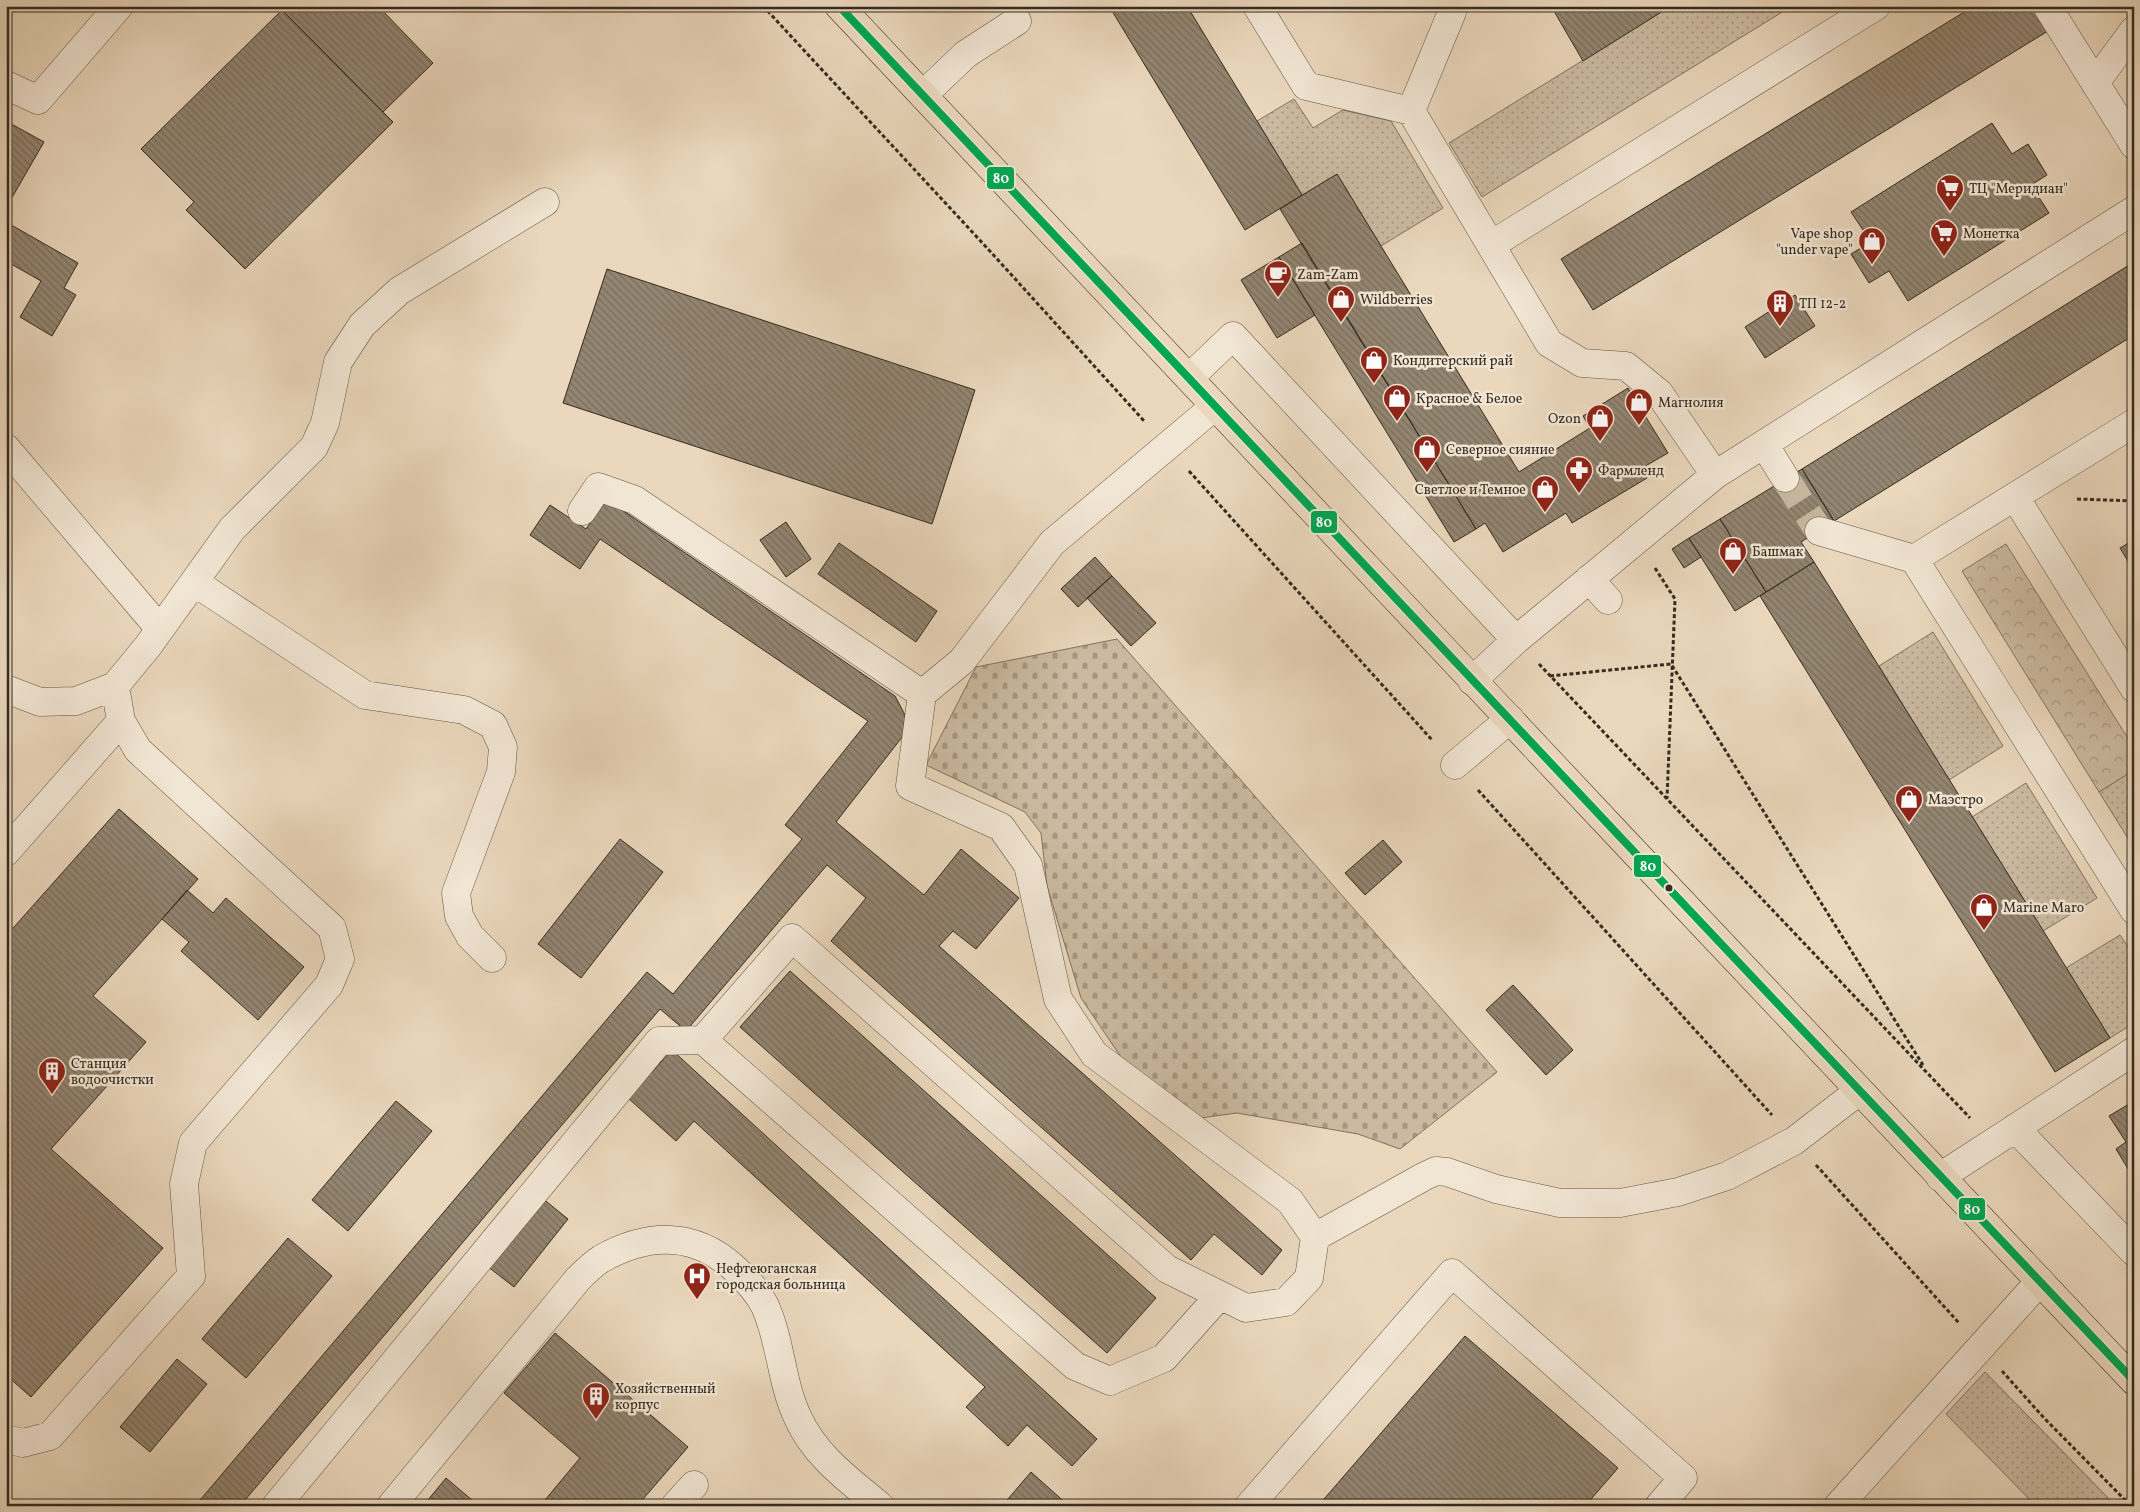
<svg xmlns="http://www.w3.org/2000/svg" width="2140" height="1512" font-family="Vollkorn,serif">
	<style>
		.grass { fill: url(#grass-dots); stroke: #807360 }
		.cemetery { fill: url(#cemetery-stones); stroke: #807360 }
		.park { fill: url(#park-crowns); stroke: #807360 }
		.building { fill: url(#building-back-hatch); stroke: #352c20 }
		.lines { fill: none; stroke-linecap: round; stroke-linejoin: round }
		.minor-tunnel { stroke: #c6b59d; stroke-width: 28; stroke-dasharray: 28 14; stroke-linecap: butt }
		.minor-casing { stroke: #625747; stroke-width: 29 }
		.major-casing { stroke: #352c20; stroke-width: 29 }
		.path { stroke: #352c20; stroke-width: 3; stroke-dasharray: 4 2.5; stroke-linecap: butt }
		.minor { stroke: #f1e5d3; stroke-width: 28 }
		.major { stroke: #ead7bc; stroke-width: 28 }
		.bus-1-casing { stroke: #f1e5d3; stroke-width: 11 }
		.bus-1 { stroke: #00a651; stroke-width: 8 }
		.bus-dot { fill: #352c20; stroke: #f1e5d3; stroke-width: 2 }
		.labels { text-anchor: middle; stroke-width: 5; stroke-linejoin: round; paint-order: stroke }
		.poi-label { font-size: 14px; fill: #352c20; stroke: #f1e5d3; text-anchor: start }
		.line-badge { stroke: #f1e5d3; stroke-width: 2 }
		.badge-label { font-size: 14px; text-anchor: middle; font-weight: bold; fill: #fff }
	</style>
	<defs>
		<pattern id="grass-dots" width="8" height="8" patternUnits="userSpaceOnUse" patternTransform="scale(1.25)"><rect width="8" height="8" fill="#cbbaa1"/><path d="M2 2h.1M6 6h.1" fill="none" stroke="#a69783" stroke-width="1.8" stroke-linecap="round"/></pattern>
		<pattern id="cemetery-stones" width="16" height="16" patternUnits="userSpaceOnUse" patternTransform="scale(1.25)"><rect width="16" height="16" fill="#cbbaa1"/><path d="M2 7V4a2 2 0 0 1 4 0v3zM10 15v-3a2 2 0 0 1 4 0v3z" fill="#a69783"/></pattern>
		<pattern id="park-crowns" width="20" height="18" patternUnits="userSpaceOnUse" patternTransform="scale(1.25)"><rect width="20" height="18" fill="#cbbaa1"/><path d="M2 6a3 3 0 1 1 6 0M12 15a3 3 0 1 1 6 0" fill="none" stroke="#a69783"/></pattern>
		<pattern id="building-back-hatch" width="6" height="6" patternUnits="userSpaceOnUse" patternTransform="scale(1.25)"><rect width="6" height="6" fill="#938571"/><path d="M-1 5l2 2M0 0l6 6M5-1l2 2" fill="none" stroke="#796d5c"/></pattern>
	</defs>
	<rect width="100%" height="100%" fill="#ead7bc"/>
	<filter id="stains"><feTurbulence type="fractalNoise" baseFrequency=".004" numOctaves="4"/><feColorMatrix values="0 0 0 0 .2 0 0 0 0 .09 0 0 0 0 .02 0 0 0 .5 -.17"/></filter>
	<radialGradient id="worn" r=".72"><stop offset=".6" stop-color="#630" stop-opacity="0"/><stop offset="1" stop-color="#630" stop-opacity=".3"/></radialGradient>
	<path class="grass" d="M1671,6H1792L1482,197L1449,143Z
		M1294,99L1313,128L1343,110L1391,121L1443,208L1381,246L1337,174L1302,195L1257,121Z
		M1933,632L2003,746L1949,780L1879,666Z
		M2134,770V848L2099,792Z
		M2026,783L2097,898L2043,931L1972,817Z
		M2120,935L2134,956V1023L2110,1038L2066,968Z
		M1985,1372L2116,1506H2036L1946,1414Z"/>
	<path class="cemetery" d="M1117,639L1497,1072L1400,1149L1358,1134L1237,1113L1200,1118L1121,1057L1081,998L1047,886L1041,833L1025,812L926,765L976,667Z"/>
	<path class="park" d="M2006,544L2134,748V770L2099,792L1962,571Z"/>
	<path class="building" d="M278,6H378L433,63L383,112Z
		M1109,6H1187L1302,195L1245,230Z
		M1551,6H1671L1583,61Z
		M1974,6H2033L2048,31L1593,310L1561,259Z
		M282,10L393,122L245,269L186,210L194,202L141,149Z
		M6,121L44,142L10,201L6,198Z
		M1992,123L2012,154L2028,144L2047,175L2031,185L2049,213L1908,301L1889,271L1869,283L1851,254L1871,242L1851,212Z
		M1337,174L1519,472L1590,428L1583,416L1628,388L1668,453L1642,468L1647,478L1572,523L1566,513L1503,552L1485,523L1476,529L1280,209Z
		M6,222L78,263L64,288L76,295L52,336L20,317L41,281L6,261Z
		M1302,243L1476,529L1454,542L1279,257Z
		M1279,257L1315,315L1277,338L1241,280Z
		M2134,262V335L1834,521L1802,469Z
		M607,269L975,390L932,524L563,403Z
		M1795,295L1815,326L1765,358L1745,327Z
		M1802,469L1834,521L1801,542L1814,562L1766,592L1720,519Z
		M606,499L895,696L905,715L903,736L836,822L924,895L961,849L1019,898L976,949L953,931L939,946L1282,1250L1262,1275L1214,1234L1191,1260L831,941L866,898L827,865L686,1031L660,1009L240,1506H195L647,972L673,994L802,839L785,825L868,721L600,539L580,569L530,535L550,505L586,529Z
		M1720,519L1766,592L1735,611L1689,538Z
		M786,522L811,559L786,577L760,540Z
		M1689,538L1701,557L1684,568L1672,549Z
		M2134,540V571L2120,548Z
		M839,543L937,611L916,642L818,574Z
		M1095,557L1112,576L1078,607L1061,589Z
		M1814,562L2110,1038L2055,1072L1760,596Z
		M1112,576L1156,623L1131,646L1087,598Z
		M119,809L198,879L93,996L146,1042L51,1149L163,1248L31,1397L6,1375V936Z
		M620,839L663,872L581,978L538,944Z
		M1383,840L1402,862L1365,895L1345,873Z
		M187,890L213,913L226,898L304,967L258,1020L181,951L189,942L162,919Z
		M790,971L1156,1298L1107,1353L740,1027Z
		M1513,985L1573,1050L1546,1075L1486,1010Z
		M672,1050L1097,1439L1072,1466L1027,1425L1008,1446L966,1407L985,1387L694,1121L676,1141L628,1098Z
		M396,1101L432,1131L348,1231L312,1200Z
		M2134,1101V1169L2130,1172L2116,1149L2126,1142L2109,1116Z
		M542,1198L568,1219L514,1287L487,1266Z
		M288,1238L332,1276L246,1378L202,1339Z
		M555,1333L688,1447L637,1506H540L580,1458L504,1393Z
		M1465,1336L1618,1468L1585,1506H1318Z
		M177,1359L207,1384L150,1452L120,1427Z
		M1031,1472L1069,1506H1002Z
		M446,1478L479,1506H423Z"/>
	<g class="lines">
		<path class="minor-tunnel" d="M1785,478L1819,531"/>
		<g class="minor-casing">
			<path id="minor" d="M1257,6L1306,86L1411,111L1549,343L1582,363L1626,366L1659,393L1715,475L1516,640L1472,681
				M2047,6L2134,145
				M2095,83L2134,30
				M6,85L38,100L119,6
				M923,95L966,54L1017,21
				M1411,111L1452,12L1449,6
				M1491,245L1876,6
				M1189,378L1233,336L1516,640
				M2134,423L1914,559L2134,910
				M1764,444L1785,478
				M6,448L160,629
				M1715,475L2134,210
				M2015,497L2134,688
				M582,511L598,487L635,500L922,694L962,661L1052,543L1215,406
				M1819,531L1914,559
				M1589,579L1608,600
				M194,582L365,695L464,710L493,725L503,747L501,772L456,893L459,916L470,936L492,958
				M6,689L40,702L76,701L115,686L148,646L232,529L314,447L325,423L338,362L362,325L399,291L545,202
				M922,694L910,786L1001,827L1028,865L1058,999L1094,1054L1290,1201L1315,1237L1309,1278L1286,1302L1246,1308L1167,1269L792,938L703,1040L1075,1366L1110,1381L1164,1358L1220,1295
				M1455,765L1510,719
				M6,852L121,721
				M2015,1128L2134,1252
				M1940,1177L2134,1051
				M1315,1237L1425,1176L1436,1171L1447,1172L1496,1189L1560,1203H1620L1678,1192L1727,1176L1794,1141L1859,1091
				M6,1439L23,1443L50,1436L191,1276L184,1184L193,1143L329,985L340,959L332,928L138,750L121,721L115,686
				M276,1506L659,1041L703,1040
				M391,1506L578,1279C585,1272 593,1264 601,1259C647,1233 694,1231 734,1268C746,1279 757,1290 765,1306C781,1341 781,1383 798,1418C815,1456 849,1480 880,1506
				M675,1506L694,1485
				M1249,1506L1452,1273L1683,1478L1659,1506
				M1838,1506L2040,1281"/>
		</g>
		<g class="major-casing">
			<path id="major" d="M839,6L1623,840L2134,1381"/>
		</g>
		<path class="path" d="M763,6L988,249L1145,422
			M1189,471L1433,741
			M2077,499L2134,501
			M1655,568L1675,599L1667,799
			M1539,664L1970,1118
			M1550,676L1671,664L1923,1065
			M1478,790L1772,1115
			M1816,1165L1959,1323
			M2002,1371L2044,1418L2131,1506"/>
		<use href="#minor" class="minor"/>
		<use href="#major" class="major"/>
		<g class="bus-1-casing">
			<path id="bus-1" d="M839,6L1623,840L2134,1381"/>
		</g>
		<use href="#bus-1" class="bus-1"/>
	</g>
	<defs>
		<g id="supermarket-pin" transform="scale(1.4375)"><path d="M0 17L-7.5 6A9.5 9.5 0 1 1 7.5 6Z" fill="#8f2418" stroke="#f1e5d3"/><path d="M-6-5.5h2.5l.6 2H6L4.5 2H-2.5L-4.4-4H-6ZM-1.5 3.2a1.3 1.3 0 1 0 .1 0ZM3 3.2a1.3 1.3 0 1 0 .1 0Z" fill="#fff"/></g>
		<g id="shop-pin" transform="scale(1.4375)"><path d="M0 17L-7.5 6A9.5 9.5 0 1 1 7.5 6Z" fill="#8f2418" stroke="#f1e5d3"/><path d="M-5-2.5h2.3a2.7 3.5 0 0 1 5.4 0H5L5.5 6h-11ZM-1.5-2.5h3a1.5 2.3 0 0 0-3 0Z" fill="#fff"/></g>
		<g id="cafe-pin" transform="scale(1.4375)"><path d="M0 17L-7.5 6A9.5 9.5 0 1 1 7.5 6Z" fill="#8f2418" stroke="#f1e5d3"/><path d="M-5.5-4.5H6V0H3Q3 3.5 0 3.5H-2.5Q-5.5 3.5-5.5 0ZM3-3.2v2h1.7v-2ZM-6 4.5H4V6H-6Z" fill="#fff"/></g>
		<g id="building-pin" transform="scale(1.4375)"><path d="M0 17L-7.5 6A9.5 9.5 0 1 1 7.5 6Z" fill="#8f2418" stroke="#f1e5d3"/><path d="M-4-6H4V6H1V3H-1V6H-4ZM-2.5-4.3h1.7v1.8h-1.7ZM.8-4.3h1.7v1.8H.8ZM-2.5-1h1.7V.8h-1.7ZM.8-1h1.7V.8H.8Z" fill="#fff"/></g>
		<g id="pharmacy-pin" transform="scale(1.4375)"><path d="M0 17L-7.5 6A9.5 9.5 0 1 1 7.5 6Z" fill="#8f2418" stroke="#f1e5d3"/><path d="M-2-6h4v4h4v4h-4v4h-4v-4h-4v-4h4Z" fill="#fff"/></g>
		<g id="hospital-pin" transform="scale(1.4375)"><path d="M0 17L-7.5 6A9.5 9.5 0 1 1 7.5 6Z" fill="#8f2418" stroke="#f1e5d3"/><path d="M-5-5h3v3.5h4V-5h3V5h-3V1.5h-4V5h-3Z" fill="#fff"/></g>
	</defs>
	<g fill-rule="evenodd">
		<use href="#supermarket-pin" x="1950" y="188"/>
		<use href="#supermarket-pin" x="1944" y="233"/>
		<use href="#shop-pin" x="1872" y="241"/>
		<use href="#cafe-pin" x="1278" y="274"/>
		<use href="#shop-pin" x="1341" y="299"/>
		<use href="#building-pin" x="1780" y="303"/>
		<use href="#shop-pin" x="1374" y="360"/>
		<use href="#shop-pin" x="1397" y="398"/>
		<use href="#shop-pin" x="1639" y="402"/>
		<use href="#shop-pin" x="1600" y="418"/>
		<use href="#shop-pin" x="1427" y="449"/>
		<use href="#pharmacy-pin" x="1579" y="470"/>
		<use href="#shop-pin" x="1545" y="489"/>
		<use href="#shop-pin" x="1733" y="551"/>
		<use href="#shop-pin" x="1909" y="799"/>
		<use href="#shop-pin" x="1984" y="907"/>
		<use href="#building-pin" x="52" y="1071"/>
		<use href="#hospital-pin" x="697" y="1276"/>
		<use href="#building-pin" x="596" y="1396"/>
	</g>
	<circle class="bus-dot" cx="1669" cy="888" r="4.5"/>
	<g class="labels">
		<g class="poi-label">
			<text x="1969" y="193">ТЦ "Меридиан"</text>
			<text x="1853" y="238" text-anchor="end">Vape shop<tspan x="1853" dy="16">"under vape"</tspan></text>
			<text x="1963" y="238">Монетка</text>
			<text x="1297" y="279">Zam-Zam</text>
			<text x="1360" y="304">Wildberries</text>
			<text x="1799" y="308">ТП 12-2</text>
			<text x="1393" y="365">Кондитерский рай</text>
			<text x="1416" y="403">Красное &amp; Белое</text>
			<text x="1658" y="407">Магнолия</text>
			<text x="1581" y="423" text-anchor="end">Ozon</text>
			<text x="1446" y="454">Северное сияние</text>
			<text x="1598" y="475">Фармленд</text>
			<text x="1526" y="494" text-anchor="end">Светлое и Темное</text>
			<text x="1752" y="556">Башмак</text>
			<text x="1928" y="804">Маэстро</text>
			<text x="2003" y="912">Marine Maro</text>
			<text x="71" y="1068">Станция<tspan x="71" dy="16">водоочистки</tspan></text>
			<text x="716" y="1273">Нефтеюганская<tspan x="716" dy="16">городская больница</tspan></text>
			<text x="615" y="1393">Хозяйственный<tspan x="615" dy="16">корпус</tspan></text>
		</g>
	</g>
	<g class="line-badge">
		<rect x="986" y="166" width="29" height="24" rx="5" fill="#00a651"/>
		<rect x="1310" y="510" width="28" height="24" rx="5" fill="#00a651"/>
		<rect x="1633" y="854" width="29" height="24" rx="5" fill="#00a651"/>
		<rect x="1958" y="1197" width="28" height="24" rx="5" fill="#00a651"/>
	</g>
	<g class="badge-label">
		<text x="1001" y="183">80</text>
		<text x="1324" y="527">80</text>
		<text x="1648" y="871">80</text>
		<text x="1972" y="1214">80</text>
	</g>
	<rect width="2140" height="1512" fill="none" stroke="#ead7bc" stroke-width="25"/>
	<rect x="8" y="8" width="2125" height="1497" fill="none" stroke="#352c20" stroke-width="2.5"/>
	<rect x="12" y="12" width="2115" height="1487" fill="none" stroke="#352c20"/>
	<rect width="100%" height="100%" filter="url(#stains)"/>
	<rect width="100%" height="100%" fill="url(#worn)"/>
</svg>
